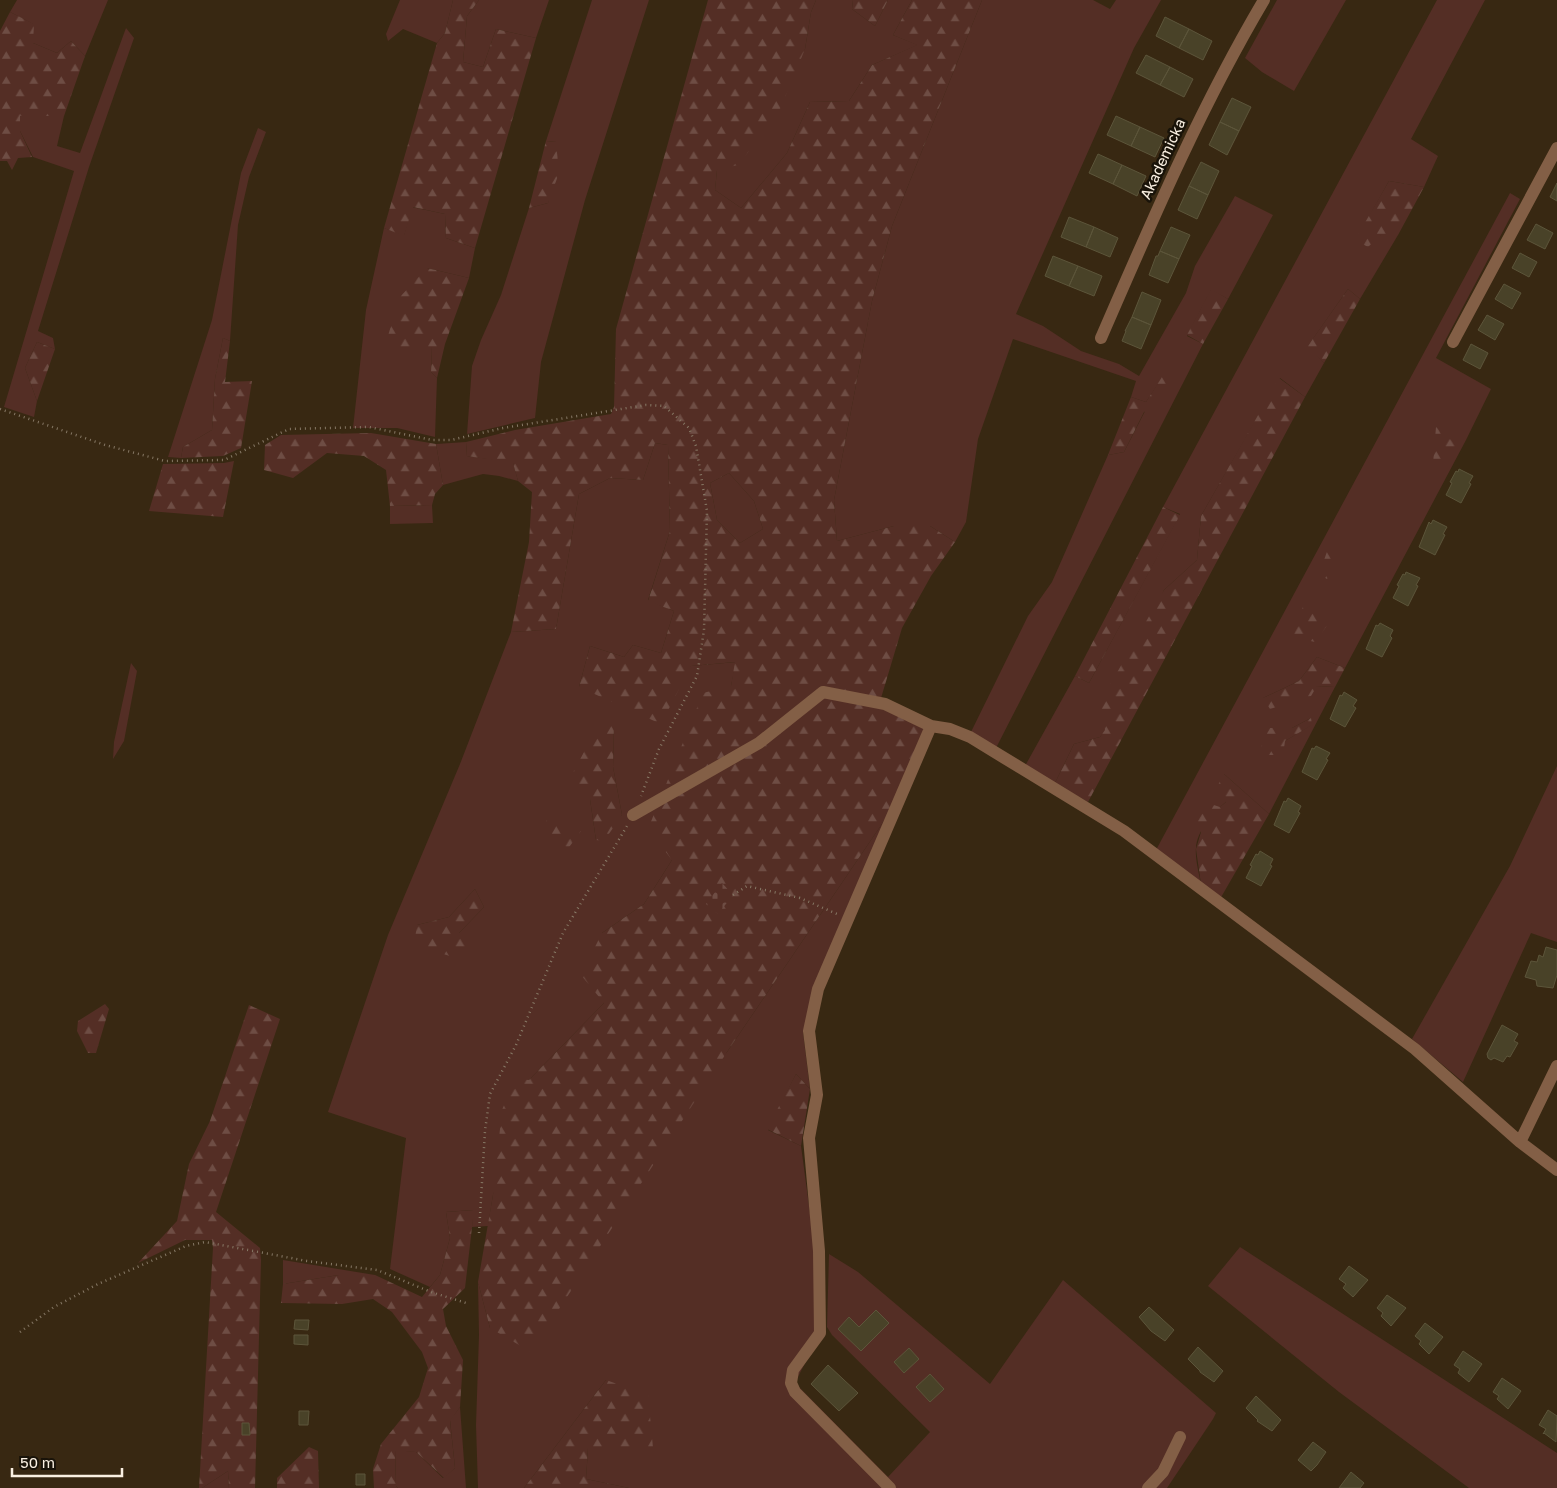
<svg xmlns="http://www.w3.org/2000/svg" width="1557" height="1488" font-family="'Golos Text',sans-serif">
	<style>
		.grass { fill: #542e25; fill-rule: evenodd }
		.forest { fill: url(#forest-firs); fill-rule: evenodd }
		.cemetery { fill: url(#cemetery-stones) }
		.building { fill: #494228; stroke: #5c553a }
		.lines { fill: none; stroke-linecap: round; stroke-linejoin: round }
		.path { stroke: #877966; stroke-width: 2.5; stroke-dasharray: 1 4; stroke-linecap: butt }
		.minor { stroke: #835f46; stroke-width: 12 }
		.labels { text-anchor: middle; stroke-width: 5; stroke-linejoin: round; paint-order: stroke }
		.street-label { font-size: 15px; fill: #faf0e2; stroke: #191309 }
	</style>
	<defs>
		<pattern id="forest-firs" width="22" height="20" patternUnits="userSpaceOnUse" patternTransform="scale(1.25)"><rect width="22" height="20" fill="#542e25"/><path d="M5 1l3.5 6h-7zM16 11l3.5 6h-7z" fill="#6e4d44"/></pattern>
		<pattern id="cemetery-stones" width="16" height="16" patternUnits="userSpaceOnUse" patternTransform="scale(1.25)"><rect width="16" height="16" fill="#542e25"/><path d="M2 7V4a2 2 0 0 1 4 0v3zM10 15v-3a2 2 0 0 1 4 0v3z" fill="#6e4d44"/></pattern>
	</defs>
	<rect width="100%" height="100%" fill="#382812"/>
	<path class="grass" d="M17,0H108L85,56L71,41L57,53L33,43V24L10,12Z
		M400,0H453L445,33L437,43L403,29L388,41L386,34Z
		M479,0H549L536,38L496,29L483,67L463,62L467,16Z
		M592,0H649L585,200L541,362L535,418L467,434L472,366L481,340L501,295L529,208L548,203L556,142L546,141Z
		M816,0H853L852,9L875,26L888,0H912L893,35L918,45L872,65L849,101L810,102L787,153L741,208L715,190L717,170L805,49L811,12Z
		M982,0H1093L1110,9L1116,0H1161L1134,48L1016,314L1043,326L1081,351L1119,364L1139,376L1186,293L1195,266L1235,196L1273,215L1228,299L1211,290L1187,336L1203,344L996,748L971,732L1028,616L1052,582L1108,455L1124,452L1162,378L1146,402L1131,397L1136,381L1013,339L978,439L966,522L955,542L930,526H894L837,541L834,500L872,301L892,226Z
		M1277,0H1346L1294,91L1262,72L1245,58Z
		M1437,0H1485L1411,139L1438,156L1424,187L1389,181L1356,240L1381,235H1398L1360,299L1348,289L1308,346L1324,363L1305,397L1280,378L1201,516L1197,560L1164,590L1106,730L1100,737L1074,744L1055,783L1025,766L1075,676L1089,683L1180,514L1163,507Z
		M126,28L134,38L89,167L38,331L53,338L55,349L37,342L25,368L37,401L34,417L4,407L74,171L33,157L20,131V115L64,116L57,146L80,153Z
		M258,128L266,132L249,177L238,225L230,341L223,338L215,379L212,430L183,447L181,458L168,457L212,320L241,173Z
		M1510,193L1520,199L1436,358L1491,389L1466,440L1345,668L1317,657L1299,681L1263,698L1317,686L1335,687L1269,814L1224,774L1226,802C1213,812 1197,831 1196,848C1195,859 1199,873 1201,884L1156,850ZM1311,718V725L1285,741L1266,728H1292Z
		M412,207L445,214L446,238L475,248L469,278L427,268L432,347L431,372L437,378L435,437L397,428H353L366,310L384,228L404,235Z
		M466,442L467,456L513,462L518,481L499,476L483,474L443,485L436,444Z
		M655,443L668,445L670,531L648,600L674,611L661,653L633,645L624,657L590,646L579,687L691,666L736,662L731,686L672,860L644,904L602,933L604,1003L529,1080L493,1195L488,1226L472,1227L473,1210L446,1212L450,1238L440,1275L430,1287L390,1269L406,1138L328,1112L388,935L460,764L511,632L556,629L579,494L610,478L643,480ZM614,725L613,767L622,815L596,840L590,799ZM475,889L484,907L459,933L417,925L449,917Z
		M729,473L754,501L763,529L740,543L717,520L710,483Z
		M432,505L433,523L390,524V506Z
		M131,663L137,671L124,741L113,759L114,742Z
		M1557,766V942L1531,933L1463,1082L1412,1039L1510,866Z
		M890,812L803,1032L810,1089L796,1074L768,1130L801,1146L815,1250L814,1345L795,1383L888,1477L930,1432L832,1335L827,1327L829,1254L858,1272L990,1384L1063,1280L1216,1413L1213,1419L1167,1488H629L586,1479L588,1448H653L606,1380L524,1488H478L476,1425L479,1335L478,1282L490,1328L727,1052Z
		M1240,1247L1557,1453V1488H1469L1339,1392L1208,1286Z
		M283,1260L375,1275H339L283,1284Z
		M460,1407L466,1488H398L396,1486L395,1450L416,1452L443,1478L455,1468L450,1420Z
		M228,1471L229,1488H202Z"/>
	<path class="forest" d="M453,0H479L467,16L463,62L483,67L496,29L536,38L475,248L446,238L445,214L413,207L404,236L384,228L437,43L445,33Z
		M708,0H816L811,12L805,49L778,114L738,165L717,170L715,190L741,208L787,153L810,102L849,101L872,65L917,45L893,35L912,0H982L892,226L872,301L834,500L837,541L894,526H930L955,542L931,576L902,628L881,698L926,730L890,812L727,1052L531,1352L490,1328L478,1282L493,1195L502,1110L515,1079L529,1080L604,1003L581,975L602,933L644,904L672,860L648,829L703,693L731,686L735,662L691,666L661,724L579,687L590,646L624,657L633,645L661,653L674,611L648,601L670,531L668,445L655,443L643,480L610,478L579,494L556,629L511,632L529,542L532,492L518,481L513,463L467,456L466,442L515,430L611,414L614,407L616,329ZM729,473L754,501L763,529L740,543L717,520L710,483Z
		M853,0H888L875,26L852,9Z
		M10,12L34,24L33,43L57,53L71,41L85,56L64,116H20V131L32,157L18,158L12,170L7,161H0V31Z
		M546,141L556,142L559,173L548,203L529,208Z
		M1389,181L1424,187L1398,235H1381L1368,247L1355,240Z
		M427,268L469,278L445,344L437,378L431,372L432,347L406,352L388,336L399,298Z
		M1211,289L1228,299L1203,344L1187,335Z
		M1348,289L1360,299L1324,363L1307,347Z
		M223,338L230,341L225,382L252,381L241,448L223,456L181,458L183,447L212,430L215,379Z
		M37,342L55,349L37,401L25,368Z
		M1162,377L1168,382L1153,409L1144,412L1124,452L1108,455L1131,397L1146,402Z
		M1279,378L1305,397L1088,802L1055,783L1074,744L1100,737L1105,730L1098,706L1164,590L1197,560L1201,516Z
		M1436,427L1458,446L1439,467L1433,464Z
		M371,433L436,444L443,485L435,494L432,505L390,506L386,470L364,456L327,453L293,478L264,470L265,445L281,435Z
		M234,461L223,517L149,511L163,464L224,463Z
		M1163,507L1180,515L1089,683L1075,676Z
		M1328,549L1343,557L1327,579L1319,574Z
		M1305,600L1334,616L1315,642L1293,637Z
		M1317,657L1345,668L1335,687L1317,686L1311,696L1270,709L1263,698L1299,681Z
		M1311,718L1312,725L1285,741L1283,755H1260L1265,728H1292Z
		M614,725L613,767L622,815L604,841L596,840L590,799L570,778L598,726Z
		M1224,774L1269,814L1220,899L1201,884L1196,849L1201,832L1193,816L1204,802L1220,807L1226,802L1217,787Z
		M547,819L581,831L564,854L543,836Z
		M475,889L484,907L459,933L469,946L466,961L414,945L417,925L449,917Z
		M105,1004L109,1009L96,1053H88L77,1031L78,1021Z
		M249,1005L280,1019L216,1212L260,1248L261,1260L255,1488H229L228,1471L202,1488H199L213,1248L212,1240H185L138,1263L177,1221L189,1164L210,1121Z
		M796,1074L810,1089L801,1146L767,1129Z
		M474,1210L465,1288L443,1309L446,1326L463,1360L460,1407L450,1421L455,1468L444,1478L416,1452L395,1451L396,1486L398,1488H374L373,1469L381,1444L419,1397L428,1368L422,1352L392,1312L373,1299L342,1304L281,1303L283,1284L339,1275H375L422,1297L440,1275L450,1238L446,1212Z
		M606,1380L648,1395L653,1448H588L586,1479L629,1488H524Z
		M309,1447L318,1451L319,1488H277V1478Z"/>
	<path class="cemetery" d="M722,883L733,895L718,914L706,904Z"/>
	<path class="building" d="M1165,17L1189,29L1179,48L1156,36Z
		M1189,29L1212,41L1203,60L1179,48Z
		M1146,55L1170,67L1160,85L1136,73Z
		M1170,67L1193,79L1184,97L1160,85Z
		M1232,98L1251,107L1239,131L1220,122Z
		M1116,116L1140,127L1131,146L1107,135Z
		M1220,122L1239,131L1227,155L1209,145Z
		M1140,127L1164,138L1155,157L1131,146Z
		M1098,154L1122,165L1113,184L1089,173Z
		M1201,162L1219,171L1208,195L1189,186Z
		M1122,165L1146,176L1137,196L1113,184Z
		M1557,183V201L1550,197Z
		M1189,186L1208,195L1197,219L1178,210Z
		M1069,217L1094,227L1086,247L1061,237Z
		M1536,224L1553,233L1545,249L1527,240Z
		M1094,227L1118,238L1110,257L1086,247Z
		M1171,227L1190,235L1179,259L1160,251Z
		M1160,251L1179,259L1168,283L1149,275L1156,256H1158Z
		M1520,253L1537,262L1529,277L1512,268Z
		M1053,256L1078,266L1069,286L1045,276Z
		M1078,266L1102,276L1094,296L1069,286Z
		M1504,284L1521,293L1512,309L1495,299Z
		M1142,292L1161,300L1151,325L1132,317Z
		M1487,315L1504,324L1495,340L1478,330Z
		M1132,317L1151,325L1141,349L1122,341L1126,331H1125Z
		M1471,344L1488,353L1480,369L1463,360Z
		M1459,469L1473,476L1469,483L1471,484L1461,503L1446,495L1452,483L1450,482L1456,471L1458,472Z
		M1433,520L1447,527L1443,534L1445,535L1435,555L1419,547L1429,522L1431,524Z
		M1406,572L1420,578L1416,585L1418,586L1408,606L1393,598L1399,586L1397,585L1403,574L1405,575Z
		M1380,623L1393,630L1390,636L1392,638L1382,657L1366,649L1376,625L1378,626Z
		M1344,692L1357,700L1353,706L1356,708L1345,727L1330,719L1340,695L1342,696Z
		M1316,746L1330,753L1326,759L1328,760L1317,780L1302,772L1312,748L1314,749Z
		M1288,798L1301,806L1298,812L1300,813L1289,833L1274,825L1284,801L1286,802Z
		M1260,851L1273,859L1270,865L1272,866L1261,886L1246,878L1252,866L1250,865L1256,854L1258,855Z
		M1546,947L1557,950V975L1553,988L1537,986L1536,980L1525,977L1531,961L1537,962L1539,955L1543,957Z
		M1502,1025L1518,1034L1514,1041L1518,1043L1510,1057L1507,1056L1503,1062L1494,1058L1491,1060L1488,1058L1487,1054Z
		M1349,1266L1368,1280L1353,1297L1343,1288L1346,1284L1339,1279Z
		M1387,1295L1406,1308L1391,1326L1381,1316L1383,1313L1377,1308Z
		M1149,1307L1174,1330L1165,1341L1151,1331L1139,1317Z
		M876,1310L889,1323L861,1351L838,1329L849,1317L859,1327Z
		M295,1320H309L308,1330L294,1329Z
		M1425,1323L1443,1337L1429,1354L1419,1344L1421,1341L1415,1336Z
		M294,1335H308V1345L294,1344Z
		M1198,1347L1223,1371L1214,1382L1200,1372V1371L1188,1359Z
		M909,1348L919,1359L904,1373L894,1362Z
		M1463,1351L1482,1364L1469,1382L1458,1373L1460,1369L1454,1365Z
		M828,1365L858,1393L839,1411L811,1384Z
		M930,1374L944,1389L930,1402L916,1387Z
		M1502,1378L1521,1391L1508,1409L1497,1399L1499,1396L1493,1392Z
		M1256,1396L1281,1420L1272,1431L1257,1421L1258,1420L1246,1408Z
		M1548,1410L1557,1416L1556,1442L1544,1433L1543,1434L1546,1429L1539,1425Z
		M299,1411H309L308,1425H299Z
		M242,1423H249L250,1435H242Z
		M1313,1442L1326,1452L1317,1465L1311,1471L1298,1460Z
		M1351,1472L1364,1483L1360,1488H1339Z
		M356,1474H365V1485H356Z"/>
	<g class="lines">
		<path class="path" d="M0,409L105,445L165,461L224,460L289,429L369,427L432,440H451L503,428L646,405L664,406L689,428L696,446L707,511L704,630L697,676L659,749L641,796
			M733,895L747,886L800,898L837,914
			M479,1233L485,1131L490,1094L516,1045L563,933L627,826
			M20,1332L54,1307L98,1284L186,1246L205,1242L307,1261L377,1270L431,1292L466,1303"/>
		<path class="minor" d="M1101,338C1151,223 1200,108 1264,0
			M1453,342L1557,148
			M633,815L759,743L823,692L885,704L931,726
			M1520,1142L1557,1066
			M890,1488L795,1392L791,1383L793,1370L820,1333L819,1251L809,1138L817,1095L809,1031L818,989L931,726L950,729L970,737L1124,831L1415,1049L1520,1142L1557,1170
			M1148,1488L1163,1472L1180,1437"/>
	</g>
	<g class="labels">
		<g class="street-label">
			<text transform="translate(1163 159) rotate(-65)" y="5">Akademicka</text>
		</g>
	</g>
	<path d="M12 1468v8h110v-8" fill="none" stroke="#faf0e2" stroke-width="2.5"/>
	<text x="20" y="1468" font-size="15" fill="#faf0e2" stroke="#191309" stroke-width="4" paint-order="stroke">50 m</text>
</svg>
